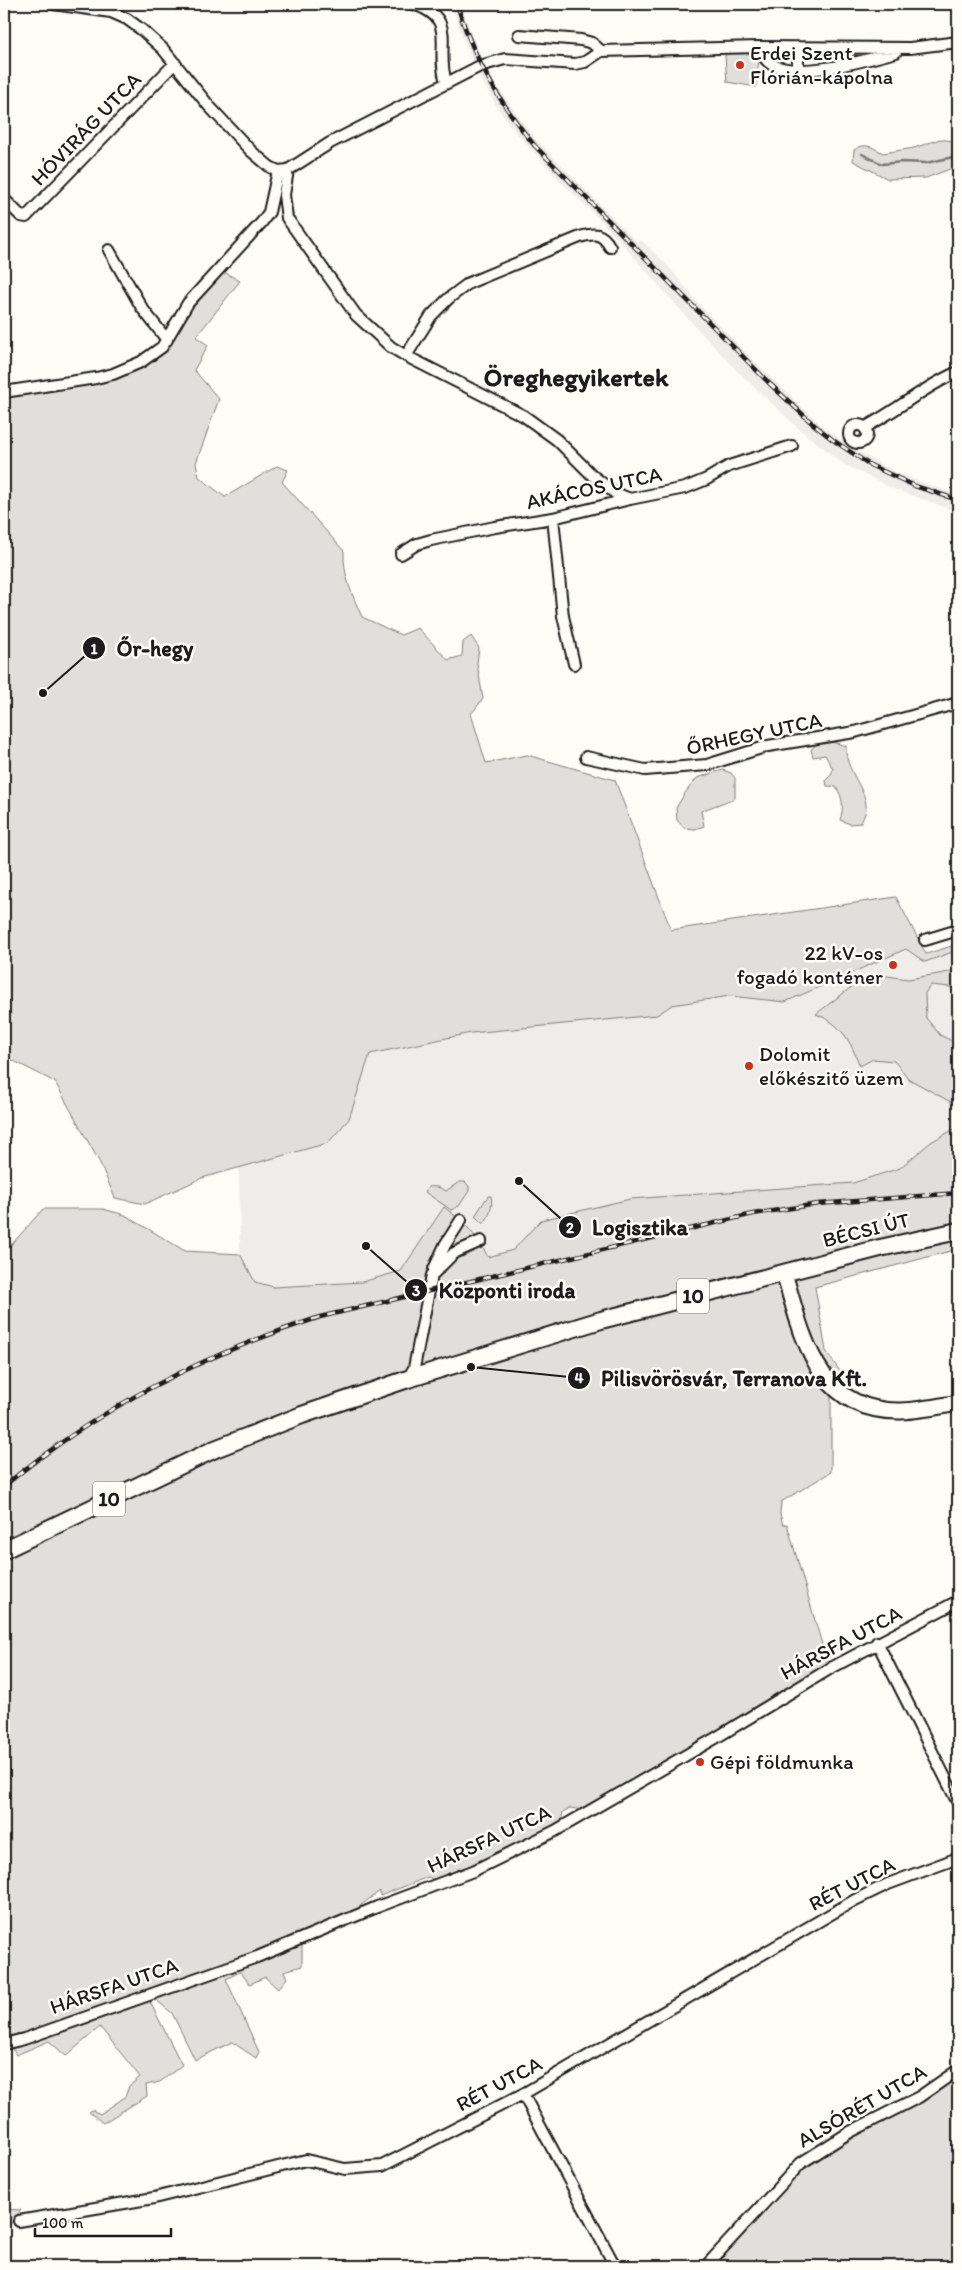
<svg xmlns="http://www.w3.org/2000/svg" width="962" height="2270" font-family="Itim,sans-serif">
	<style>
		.built { fill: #eeede9 }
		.green { fill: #e0dfdb; stroke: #7e7e7c }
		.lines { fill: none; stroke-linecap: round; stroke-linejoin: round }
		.stream { stroke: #797876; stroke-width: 2.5 }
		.minor-casing { stroke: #1c1c1c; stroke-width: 14 }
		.secondary-casing { stroke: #1c1c1c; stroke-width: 19 }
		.primary-casing { stroke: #1c1c1c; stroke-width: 20 }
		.minor { stroke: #fdfcf7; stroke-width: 10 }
		.secondary { stroke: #fdfcf7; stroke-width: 15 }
		.primary { stroke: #fdfcf7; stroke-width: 16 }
		.rail-casing { stroke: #1c1c1c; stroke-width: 4.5 }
		.rail { stroke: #fdfcf7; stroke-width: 2.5; stroke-dasharray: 8; stroke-linecap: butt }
		.poi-dot { fill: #c8321e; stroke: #fdfcf7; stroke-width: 2 }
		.labels { text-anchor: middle; stroke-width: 5; stroke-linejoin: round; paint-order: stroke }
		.shield { fill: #fdfcf7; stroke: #605f5e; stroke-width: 1 }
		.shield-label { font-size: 20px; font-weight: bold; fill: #1c1c1c }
		.poi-label { font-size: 21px; fill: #1c1c1c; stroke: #fdfcf7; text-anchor: start }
		.street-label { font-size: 21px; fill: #1c1c1c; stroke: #fdfcf7 }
		.district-label { font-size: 26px; font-weight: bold; fill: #1c1c1c; stroke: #fdfcf7 }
		.leader { fill: none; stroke: #1c1c1c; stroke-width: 2 }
		.callout-dot { fill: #1c1c1c; stroke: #fdfcf7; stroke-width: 2 }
		.mark-label { font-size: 15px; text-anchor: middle; font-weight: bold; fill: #fff }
		.callout-label { font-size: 22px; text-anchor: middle; font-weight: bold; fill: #1c1c1c; stroke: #fdfcf7; stroke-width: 5; stroke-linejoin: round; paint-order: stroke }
	</style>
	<rect width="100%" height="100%" fill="#fdfcf7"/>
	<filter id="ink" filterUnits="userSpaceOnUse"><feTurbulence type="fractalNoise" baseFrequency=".02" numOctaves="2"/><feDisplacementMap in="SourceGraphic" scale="10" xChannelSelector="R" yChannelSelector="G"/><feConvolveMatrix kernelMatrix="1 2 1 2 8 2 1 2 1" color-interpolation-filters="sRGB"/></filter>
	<g filter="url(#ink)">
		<path class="built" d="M451,4H462L471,35L496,85L532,135L638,243L641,240L670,268L698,303L753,360L821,425L854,449L899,474L958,495V512L894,489L845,465L798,428L738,372L691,322L610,230L560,181L512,128L499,110L478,74L463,39Z
			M906,949L925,962L958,950V1127L931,1142L900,1168L853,1183L630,1199L541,1220L513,1250L487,1257L481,1241L444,1208L401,1271L362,1282L274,1287L255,1282L240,1254L239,1167L328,1143L349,1119L369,1054L471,1033L657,1015L672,1005L730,996L785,1002Z"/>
		<path class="green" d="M758,50L759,59L756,87L727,82L725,56L728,51Z
			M940,139L958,142V166L926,178L888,179L853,161L854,150C865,142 872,147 883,153L914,148Z
			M222,271L240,281L196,337L208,345L194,370L219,399L196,463L199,477L225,497L277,466L288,470L282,482L344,551C343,576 352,594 362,617L401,635L418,628L448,660L462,656L463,642L471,636L479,648L477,663L483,699L471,714L486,763L527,755L615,780L671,930L896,897L926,954L958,944V950L925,962L906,949L785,1002L730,996L672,1005L657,1015L471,1033L370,1054L349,1119L328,1143L202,1178L145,1204L115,1198L100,1163L55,1082L4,1056V386L113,380L165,350L190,303Z
			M829,741L846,746C844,777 880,797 860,823L850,824L840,820C844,808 843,797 836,787L827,786L826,780L831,775L833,769L825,755L813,757L811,750L816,744Z
			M723,770L731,773L735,778V798L701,811L704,826L695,829L684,828L677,820L676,808L685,793L697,778Z
			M956,971L958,973V988L931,985L925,993L926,1018L940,1035L958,1044V1106L909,1079L894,1061L873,1059L860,1066C850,1041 843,1025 816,1014L858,982L887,976L908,979Z
			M958,1127V1249L815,1287L826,1351L846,1380L847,1390L831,1381V1472L781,1502L780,1514L783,1525L787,1524L828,1665L682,1756L583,1810L570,1808L563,1812L560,1826L442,1883L428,1877L380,1896V1891L361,1905L358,1914L302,1937V1966L284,1971L287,1978L278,1989L265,1977L250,1984L240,1972L226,1979L259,2052L256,2058L232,2042L195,2060L172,2013L156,2000L150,2002L182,2065L160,2082L146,2085L147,2096L103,2123L89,2112L92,2110L100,2114L125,2097L129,2086L140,2077L100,2027L66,2056L49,2041L16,2055L6,2038L4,2039V1253L43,1209H103L125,1215L185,1251L240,1254L255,1282L274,1287L362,1282L401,1271L444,1207C466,1224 475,1233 488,1257L513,1250L541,1220L630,1199L853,1183L900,1168L931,1142Z
			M459,1182H465L469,1186V1191L459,1206L451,1210L425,1192L428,1187C436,1186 439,1187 446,1191Z
			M488,1196H491C493,1205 490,1217 483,1224L475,1216Z
			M958,2072V2266H712L798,2173Z
			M4,2209L21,2210L4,2232L8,2266H4Z"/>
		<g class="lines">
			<path class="stream" d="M862,154L882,164L902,162L926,163L958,156"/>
			<g class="minor-casing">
				<path id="minor" d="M53,4L111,12L127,19L142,30L163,49L209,106L251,151L270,167L278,171L288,170L330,143L480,66L505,59L575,64L585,62L601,51L759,47L910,48L958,42
					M413,4C460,19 434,46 446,82
					M519,35L581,40L592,43L601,51
					M759,47C762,54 765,61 773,65C802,79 866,60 896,52
					M798,69V48
					M288,170L284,195L287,218L356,315L391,347L406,356L524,416L557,440L593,476L615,493L630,499
					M4,199L21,216L26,217L175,63
					M109,250L142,308L167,340
					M406,356L431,316L449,298L469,283L580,237C594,233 602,232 610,247
					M4,392L96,378L113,374L141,362L162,347L188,303L262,222L269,212L278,171
					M849 434a9 9 0 1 1 18 0a9 9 0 1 1-18 0Z
					M864,428C896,411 925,386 958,372
					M553,518L563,616L574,664
					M401,554L417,544L431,540L495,527L553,518L630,499L685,488L707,479L729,466L792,446
					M586,757L645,770L707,765L768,746L855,732L958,703
					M925,940L958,930
					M434,1269L445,1245L461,1220
					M408,1379L414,1368L432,1275L454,1253L481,1241
					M877,1642L958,1803
					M4,2044L24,2039L257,1957L377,1907L473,1871L555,1831L714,1739L831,1668L958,1601
					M523,2094L615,2266
					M19,2221L154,2198L306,2160L345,2169L382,2166L523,2094L855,1900L888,1884L958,1858
					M706,2266L801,2163L850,2132L919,2097L958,2070"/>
			</g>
			<g class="secondary-casing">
				<path id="secondary" d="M784,1273C803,1337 817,1413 901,1411C920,1410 940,1406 958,1403"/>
			</g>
			<g class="primary-casing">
				<path id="primary" d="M4,1550L215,1449L302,1415L408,1379L601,1320L880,1248L958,1231"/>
			</g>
			<use href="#minor" class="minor"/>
			<use href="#secondary" class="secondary"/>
			<use href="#primary" class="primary"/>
			<g class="rail-casing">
				<path id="rail" d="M457,4C473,58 499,103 535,146L770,384L812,423L833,440L870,465L915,486L958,500
					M4,1486C100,1407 202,1355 320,1317L753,1214L818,1204L958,1193"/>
			</g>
			<use href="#rail" class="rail"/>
		</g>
	</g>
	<g class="poi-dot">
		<circle cx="740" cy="65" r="5"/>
		<circle cx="893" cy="965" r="5"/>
		<circle cx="749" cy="1066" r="5"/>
		<circle cx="700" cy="1762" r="5"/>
	</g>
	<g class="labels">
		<g class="shield">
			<rect x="677" y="1278.5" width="32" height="35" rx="4"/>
			<rect x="93" y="1481.5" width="32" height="35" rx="4"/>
		</g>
		<g class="shield-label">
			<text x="693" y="1303">10</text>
			<text x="109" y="1506">10</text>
		</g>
		<g class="poi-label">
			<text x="750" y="60">Erdei Szent<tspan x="750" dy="24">Flórián-kápolna</tspan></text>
			<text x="883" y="960" text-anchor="end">22 kV-os<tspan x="883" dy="24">fogadó konténer</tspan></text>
			<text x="759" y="1061">Dolomit<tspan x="759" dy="24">előkészitő üzem</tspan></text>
			<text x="710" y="1769">Gépi földmunka</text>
		</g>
		<g class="street-label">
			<text transform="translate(86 129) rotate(-46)" y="7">HÓVIRÁG UTCA</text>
			<text transform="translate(594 488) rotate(-12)" y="7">AKÁCOS UTCA</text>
			<text transform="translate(754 734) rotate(-12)" y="7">ŐRHEGY UTCA</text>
			<text transform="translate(866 1230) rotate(-14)" y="7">BÉCSI ÚT</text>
			<text transform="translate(841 1643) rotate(-28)" y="7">HÁRSFA UTCA</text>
			<text transform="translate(489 1839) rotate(-25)" y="7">HÁRSFA UTCA</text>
			<text transform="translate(852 1884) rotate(-27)" y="7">RÉT UTCA</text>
			<text transform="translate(114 1986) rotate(-19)" y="7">HÁRSFA UTCA</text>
			<text transform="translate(499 2084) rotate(-28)" y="7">RÉT UTCA</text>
			<text transform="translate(862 2106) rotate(-30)" y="7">ALSÓRÉT UTCA</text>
		</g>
		<g class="district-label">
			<text x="576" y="386">Öreghegyikertek</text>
		</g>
	</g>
	<path class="leader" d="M43 693L94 648M519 1181L570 1227M366 1246L416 1290M471 1367L579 1378"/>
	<g class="callout-dot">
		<circle cx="43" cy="693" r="5"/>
		<circle cx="519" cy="1181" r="5"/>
		<circle cx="366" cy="1246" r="5"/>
		<circle cx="471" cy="1367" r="5"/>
		<circle cx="94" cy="648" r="12"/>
		<circle cx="570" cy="1227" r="12"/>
		<circle cx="416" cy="1290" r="12"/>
		<circle cx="579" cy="1378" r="12"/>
	</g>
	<g class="mark-label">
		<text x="94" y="654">1</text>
		<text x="570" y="1233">2</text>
		<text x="416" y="1296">3</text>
		<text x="579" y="1383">4</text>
	</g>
	<g class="callout-label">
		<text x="155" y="656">Őr-hegy</text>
		<text x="640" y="1235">Logisztika</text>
		<text x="507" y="1298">Központi iroda</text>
		<text x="734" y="1386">Pilisvörösvár, Terranova Kft.</text>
	</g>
	<rect width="962" height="2270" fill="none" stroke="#fdfcf7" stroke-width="20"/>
	<rect x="10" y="10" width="942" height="2250" fill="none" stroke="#1c1c1c" stroke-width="2" filter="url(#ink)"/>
	<path d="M35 2228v8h136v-8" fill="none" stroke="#1c1c1c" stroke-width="2.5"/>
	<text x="42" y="2228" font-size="15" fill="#1c1c1c" stroke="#fdfcf7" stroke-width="4" paint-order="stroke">100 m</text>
</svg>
